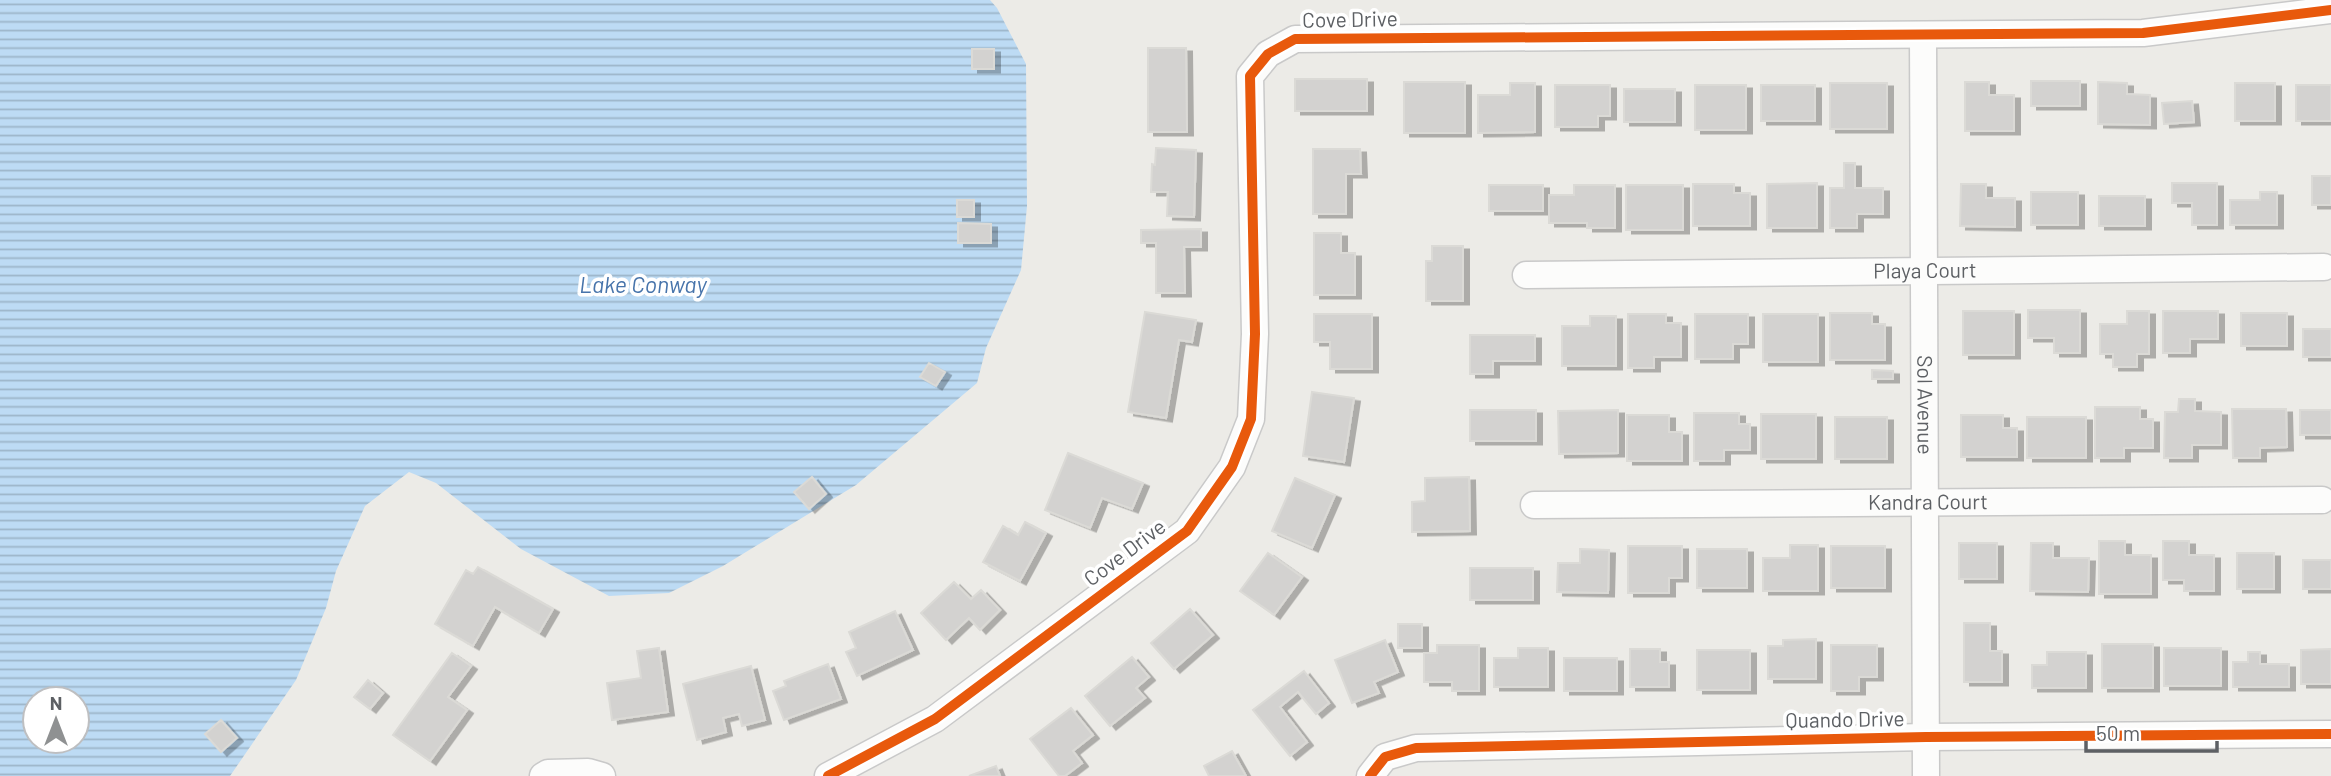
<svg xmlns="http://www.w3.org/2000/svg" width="2331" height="776" font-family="Barlow,sans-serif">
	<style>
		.water { fill: url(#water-rules); fill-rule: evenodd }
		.building { fill: #d3d2d0; stroke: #dbdad6; stroke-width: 2; filter: url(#shadow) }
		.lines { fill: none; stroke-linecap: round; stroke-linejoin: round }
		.minor-casing { stroke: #c9c9c9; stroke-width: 29 }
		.minor { stroke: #fcfcfb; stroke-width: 26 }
		.cycleway-casing { stroke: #fff; stroke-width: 15 }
		.cycleway { stroke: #e8590c; stroke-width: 10 }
		.labels { text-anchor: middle; stroke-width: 7; stroke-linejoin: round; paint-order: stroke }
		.street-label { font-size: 21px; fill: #5d6064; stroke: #fff }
		.water-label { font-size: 23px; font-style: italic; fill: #4774ab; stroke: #fff }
	</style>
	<defs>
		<pattern id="water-rules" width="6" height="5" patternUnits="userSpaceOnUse" patternTransform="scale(1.75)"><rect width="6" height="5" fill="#bddbf4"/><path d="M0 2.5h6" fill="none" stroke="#9db5c9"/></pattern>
		<filter id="shadow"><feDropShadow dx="6" dy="3.5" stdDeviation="0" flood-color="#0004"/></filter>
	</defs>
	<rect width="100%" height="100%" fill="#ecebe7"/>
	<path class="water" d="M0,0H990L997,8L1026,64L1027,206L1021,270L986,348L977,383L856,485L723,566L669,593L609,596L521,549L436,483L409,472L365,506L336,571L326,608L296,680L230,776H0ZM35,699H77V741H35Z"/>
	<path class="building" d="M1148,48H1186L1187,132H1148Z
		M972,49H994V69H972Z
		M1295,79H1367V111H1295Z
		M2031,81H2080V106H2031Z
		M1404,82H1465V133H1404Z
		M1965,82H1989V95H2014V131H1965Z
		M2098,82L2127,83V94L2150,95V125L2098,124Z
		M1510,83H1535V132L1478,133V95H1510Z
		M1830,83H1887V129H1830Z
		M2235,83H2275V121H2235Z
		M1555,85H1610V116H1598V127H1555Z
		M1695,85H1746V130H1695Z
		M1761,85H1815V121H1761Z
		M2296,85H2331V121H2296Z
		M1624,89H1675V122H1624Z
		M2192,101L2194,122L2164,124L2162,103Z
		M1156,148L1196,150L1194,217L1167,216L1168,192H1151L1152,164L1155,165Z
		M1313,149H1360L1361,174H1346V214H1313Z
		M1844,163H1855V188H1883V214H1857V228H1830V188H1844Z
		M2312,176H2331V205H2312Z
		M1817,183V228H1767V184Z
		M2172,183H2217V225H2192V203H2172Z
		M1693,184H1734V193H1750V226H1693Z
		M1961,184H1986V198H2015V227L1960,226Z
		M1489,185H1543V211H1489Z
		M1574,185H1615V228H1587V223H1549V195H1574Z
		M1626,185H1683V230H1626Z
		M2031,192H2078V225H2031Z
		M2260,192H2277V225H2230V200H2260Z
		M2099,196H2145V226H2099Z
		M957,200H974V217H957Z
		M958,223L991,224V243H958Z
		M1201,229V247H1184L1185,293H1156V243H1141V230Z
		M1314,233H1341V253H1355V295H1314Z
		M1432,246H1463V301H1426V261H1432Z
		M2028,310H2080V353H2054V338H2028Z
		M1963,311H2014V355H1963Z
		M2127,311H2149V354H2137V367H2113V354H2100V324H2127Z
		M2163,311H2218V339H2190V353H2163Z
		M1145,312L1196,320L1192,342L1179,340L1166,418L1128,412Z
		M1830,313H1872V324H1885V360H1830Z
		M2241,313H2287V346H2241Z
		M1314,314H1372V369H1330V342H1314Z
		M1628,314H1666V323H1681V357H1654V368H1628Z
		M1695,314H1748V344H1733V359H1695Z
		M1763,314H1818V362H1763Z
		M1590,316H1616V366H1562V326H1590Z
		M2303,329H2331V357H2303Z
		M1470,335H1535V361H1493V374H1470Z
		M929,363L945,372L936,386L920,377Z
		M1872,370L1893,371V379H1872Z
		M1312,392L1354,398L1344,462L1303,456Z
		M2179,399H2195V411L2221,412V445H2192V458H2164L2165,412H2178Z
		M2095,407H2140V419H2153V448H2124V458H2095Z
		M2232,409H2286L2287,447L2260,448V458H2233Z
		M1470,410H1536V441H1470Z
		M1618,410V453L1559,454L1558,411Z
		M2300,410H2331V435H2300Z
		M1694,413H1739V424H1750V450H1724V461H1694Z
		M1761,414H1816V459H1761Z
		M1627,415H1669V432H1682V461H1627Z
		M1961,415H2003V428H2017V457H1961Z
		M1835,417H1887V459H1835Z
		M2027,417H2086V458H2027Z
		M1068,453L1143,483L1132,509L1102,498L1090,528L1045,510Z
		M812,477L826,494L809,509L794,492Z
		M1469,477L1470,531L1412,532V502L1425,501V478Z
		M1295,478L1335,495L1312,548L1272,531Z
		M1025,522L1046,533L1020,581L983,562L1003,526L1018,535Z
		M2099,541H2125V555H2151V594H2099Z
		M2163,541H2189V555H2214V591H2184V580H2163Z
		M1959,543H1997V579H1959Z
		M2031,543H2053V558H2089L2088,592L2030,591Z
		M1790,545H1818V591H1763V558H1790Z
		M1628,546H1682V578H1669V593H1628Z
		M1831,546H1885V588H1831Z
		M1580,549L1609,550L1608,593L1557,592L1558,563H1580Z
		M1697,549H1747V588H1697Z
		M1268,553L1302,577L1274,615L1240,591Z
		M2237,553H2274V589H2237Z
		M2303,560H2331V589H2303Z
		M478,567L553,609L539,633L495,607L473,646L435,624L466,570L473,574Z
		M1470,568H1533V600H1470Z
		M954,582L971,599L981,590L1000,610L980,630L969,618L946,640L921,613Z
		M1190,609L1213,635L1174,669L1151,643Z
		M895,611L913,650L857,676L846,652L856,648L849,632Z
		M1964,623H1990V651H2002V682H1964Z
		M1398,624H1422V648H1398Z
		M1816,639V679H1768V646H1783V640Z
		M1385,640L1398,672L1374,682L1379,693L1352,703L1335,660Z
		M2102,644H2153V688H2102Z
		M1437,645H1479V691H1452V682H1424V653H1437Z
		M1831,645H1877V677H1859V691H1831Z
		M659,648L668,712L612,720L607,683L641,678L637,651Z
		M1518,648H1548V687H1494V658H1518Z
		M2164,648H2221V686H2164Z
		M1630,649H1660V662H1669V687H1630Z
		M2331,649V684H2301V650Z
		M1697,650H1750V690H1697Z
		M2047,652H2086V688H2032V665H2047Z
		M2248,652H2260V664H2289V687H2233V662H2248Z
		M452,653L471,666L448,697L467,710L430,761L393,735Z
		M1132,657L1149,677L1136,688L1145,698L1110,726L1085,696Z
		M1564,658H1617V691H1564Z
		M828,664L841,699L784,720L773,691L786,686L784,681Z
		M751,666L765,720L742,726L739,714L723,718L726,732L697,740L683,684Z
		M1304,671L1329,703L1316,714L1298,692L1280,707L1307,742L1290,756L1253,710Z
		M368,680L383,693L370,709L354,697Z
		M1071,708L1093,735L1073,751L1082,763L1065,776H1059L1030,739Z
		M221,720L237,738L221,752L205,734Z
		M1232,751L1246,776H1209L1204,766Z
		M996,766L1000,776H969Z"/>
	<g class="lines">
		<g class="minor-casing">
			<g id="minor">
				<path id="s1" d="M1923,36L1926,776"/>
				<path id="s2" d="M1526,275L2324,267"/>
				<path id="s3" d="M1534,505L2322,500"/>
				<path d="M543,776L548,773L588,772L602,776"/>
				<path d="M828,776L935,719L1187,531L1232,467L1251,419L1255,334L1250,76L1268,54L1295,39L2143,33L2331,10"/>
				<path d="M1370,776L1385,757L1416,748L1926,737L2331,734"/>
			</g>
		</g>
		<use href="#minor" class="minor"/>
		<g class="cycleway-casing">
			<path id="cycleway" d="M828,776L935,719L1187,531L1232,467L1251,419L1255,334L1250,76L1268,54L1295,39L2143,33L2331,10
				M1370,776L1385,757L1416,748L1926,737L2331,734"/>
		</g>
		<use href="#cycleway" class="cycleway"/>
	</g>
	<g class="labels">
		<g class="street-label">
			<text transform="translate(1350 20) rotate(-1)" y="7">Cove Drive</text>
			<text dy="7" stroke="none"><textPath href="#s2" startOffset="399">Playa Court</textPath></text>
			<text dy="7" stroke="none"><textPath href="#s1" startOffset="369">Sol Avenue</textPath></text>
			<text dy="7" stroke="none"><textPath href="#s3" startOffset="394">Kandra Court</textPath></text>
			<text transform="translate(1125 553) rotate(-37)" y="7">Cove Drive</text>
			<text transform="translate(1845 720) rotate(-1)" y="7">Quando Drive</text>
		</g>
		<g class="water-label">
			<text x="643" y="293">Lake Conway</text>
		</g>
	</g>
	<g transform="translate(56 720)"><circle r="33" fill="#ffffff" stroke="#bebfc1" stroke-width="2"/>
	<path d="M0-5L12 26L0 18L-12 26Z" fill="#8f9192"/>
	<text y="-10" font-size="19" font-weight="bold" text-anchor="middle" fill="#5d6064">N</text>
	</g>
	<path d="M2086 741v10h131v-10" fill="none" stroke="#5d6064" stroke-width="3.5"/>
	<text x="2096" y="741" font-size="21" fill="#5d6064" stroke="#ffffff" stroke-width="5" paint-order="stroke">50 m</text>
</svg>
